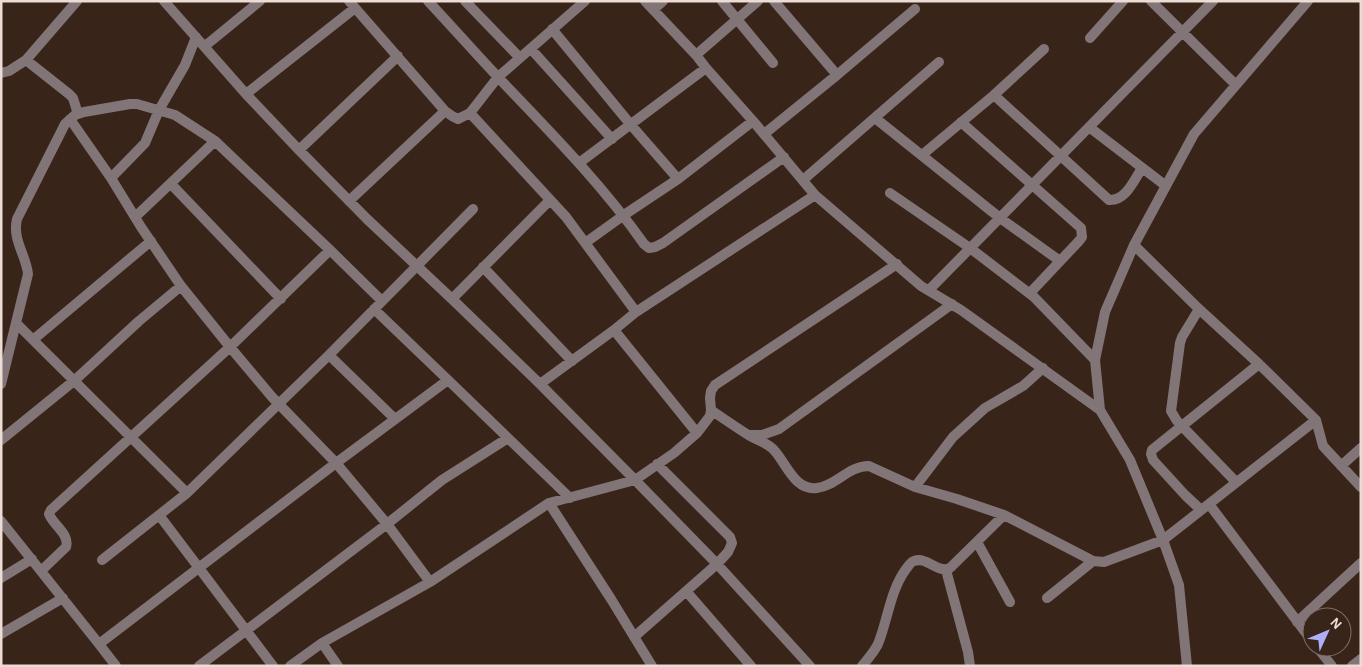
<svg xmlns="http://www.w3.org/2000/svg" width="1362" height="667" font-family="'Alegreya Sans',sans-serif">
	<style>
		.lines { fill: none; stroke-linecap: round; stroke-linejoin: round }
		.minor { stroke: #827578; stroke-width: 10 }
	</style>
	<rect width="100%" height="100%" fill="#392419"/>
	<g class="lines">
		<path class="minor" d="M164,1L246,94L299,150L367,219L452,299L540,384L635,480L717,564L810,666
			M349,1L445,111L452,116L458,119L470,113
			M428,1C457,32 485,64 514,94C560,142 606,190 644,244L649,248L655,247L663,243L784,157
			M465,1L520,58
			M585,1L498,77L470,113L566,217L636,312L614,330L697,433
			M645,1L696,55L706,68L753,121L815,195L921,286L961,310L1100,410L1130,460L1163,540L1179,585L1187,666
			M722,1L773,63
			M774,1L837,75
			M1151,1L1236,85
			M653,10L663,1
			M552,29L631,125L678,179
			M1090,38L1123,1
			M205,46L260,1
			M531,49L612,139
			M696,55L758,1
			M26,60L69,94L73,98L78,114
			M1,73L9,71L26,60L77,1
			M246,94L355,8
			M994,95L1109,200C1126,201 1134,180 1142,168
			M875,118L1000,218L1060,261
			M70,119L111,178L141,227L181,286
			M961,122L1081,228L1082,237L1079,241L1030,293
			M1089,127L1166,186
			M764,134L837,75L915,9
			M299,150L398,56
			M922,155L994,95L1044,49
			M579,163L706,68
			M111,178L145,143L159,110L185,65L196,37
			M803,180L939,62
			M171,184L281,299
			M890,193L970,248L1034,297L1095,360
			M349,201L445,111
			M135,217L215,141
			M585,243L624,215L678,179L753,121
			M1134,245L1199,309L1259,364L1316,420L1323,446L1361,487
			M483,267L572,361
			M929,290L1213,1
			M452,299L550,200
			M374,309L448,380
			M1199,309L1182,337L1180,343L1171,411L1177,421L1236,482
			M636,312L815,195
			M16,323L187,493
			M34,339L151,241
			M329,355L395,419
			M1,384L28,274C26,255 12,240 17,219L65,124L75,115L84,112L130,104H137L175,115L215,141L330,250L382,301
			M540,384L614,330
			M711,410C724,419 737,428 750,436C757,440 767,443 773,449C786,462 794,491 817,488C836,486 848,466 869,466L915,487L957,499L1004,515L1093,561L1104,562L1163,540L1316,420
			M1100,410L1095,360L1105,312L1134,245L1194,134L1308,1
			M749,435H762L779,429L952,304
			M508,438L570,498
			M1,440L75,380L139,321L181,286L230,347L330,250
			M1341,466L1361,448
			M915,487L953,437L985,408L1023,386L1043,368
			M549,503L611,599L652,666
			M1209,504L1312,641
			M1201,510L1185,495L1153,460L1151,454L1152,450L1259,364
			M159,515L273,666
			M1,521L99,644L336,463L448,380L508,438L442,480L387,524L199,666
			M977,542L1010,602
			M102,560L187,493L329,355L473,209
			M946,570L968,652L970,666
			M41,571L66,547C70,534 53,525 49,514L51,510L230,347L272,397L336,463L387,524L430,582
			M1,578L32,559
			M686,591L751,666
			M1047,598L1093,561
			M1297,622L1361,563
			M1,634L63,598
			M634,637L717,564L728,552L732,543L730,537L657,464
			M322,643L338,666
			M99,644L116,666
			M1317,647L1332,666
			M290,666L322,643L430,582L549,503L635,480L674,453L697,433L710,416L711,410L710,398L711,391L715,385L897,264
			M862,666C868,659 874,652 878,644C888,619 890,591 906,569C909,566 910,562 914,561C927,556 937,574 950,568L1004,515
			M1352,666L1361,659"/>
	</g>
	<rect width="1362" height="667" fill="none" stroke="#ebdcd5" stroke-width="5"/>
	<g transform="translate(1327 632) rotate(46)"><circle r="24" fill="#392419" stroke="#806e64"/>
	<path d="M0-4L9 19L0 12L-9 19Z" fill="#afaefa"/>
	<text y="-8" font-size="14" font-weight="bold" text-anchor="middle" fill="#ebdcd5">N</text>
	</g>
</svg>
